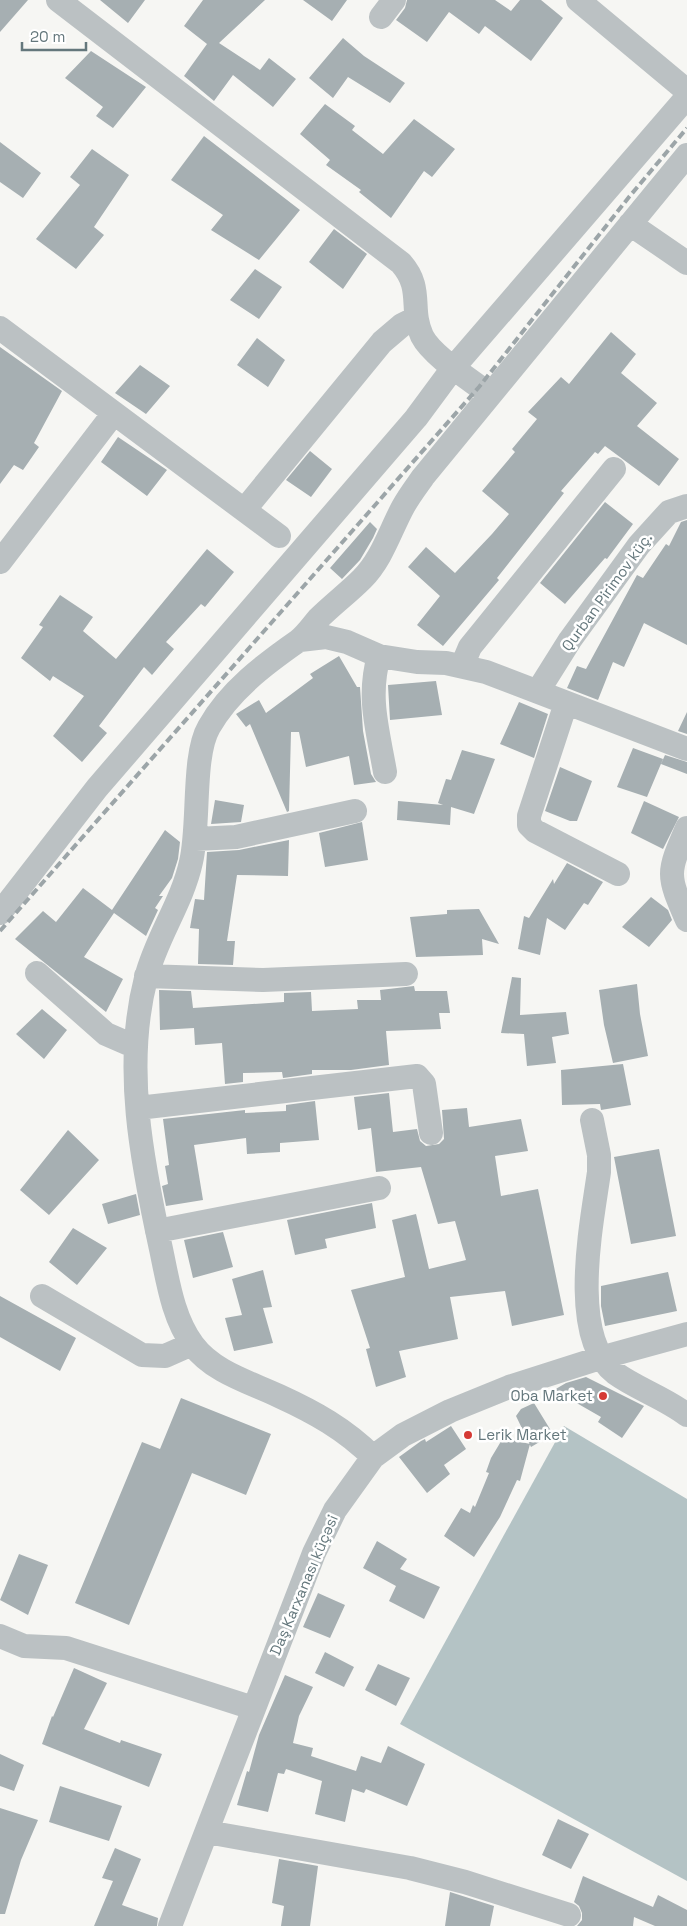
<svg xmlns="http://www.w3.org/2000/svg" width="687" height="1926" font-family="'Space Grotesk',sans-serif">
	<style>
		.water { fill: #b4c3c5 }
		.building { fill: #a6afb2 }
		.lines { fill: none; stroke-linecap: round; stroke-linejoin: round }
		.street { stroke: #bbc1c3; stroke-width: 24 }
		.rail { stroke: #9ca5a8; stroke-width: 4; stroke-dasharray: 8 4; stroke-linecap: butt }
		.poi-dot { fill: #d53a35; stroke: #fff; stroke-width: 2 }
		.labels { text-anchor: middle; stroke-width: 5; stroke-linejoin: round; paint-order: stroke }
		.street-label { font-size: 15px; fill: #64777c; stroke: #fff }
		.poi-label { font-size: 15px; fill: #64777c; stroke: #fff; text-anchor: end }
	</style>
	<rect width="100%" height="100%" fill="#f6f6f3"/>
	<path class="water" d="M564,1426L687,1499V1881L400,1724Z"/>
	<path class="building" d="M0,0H28L0,32Z
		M100,0H145L128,23Z
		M203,0H265L219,43L260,70L269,58L296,79L273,107L233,75L214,101L184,76L207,44L184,26Z
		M303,0H347L332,21Z
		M407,0H495L511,11L520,0H541L563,18L531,61L485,26L479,34L449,12L427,42L396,20L405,8Z
		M343,38L364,56L405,83L390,103L348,77L333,98L309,78Z
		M91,51L146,87L113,128L96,116L103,107L65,78Z
		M325,104L355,126L352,130L383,154L414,119L455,149L432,177L424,171L391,218L359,192L361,190L326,165L330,160L300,134Z
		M204,136L300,210L259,260L211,230L223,215L171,180Z
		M0,142L41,173L23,198L0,182Z
		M92,149L129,175L94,227L104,235L76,269L36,239L80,185L70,177Z
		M334,229L367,254L343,289L309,262Z
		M255,269L282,287L259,319L230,300Z
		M611,332L636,354L621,373L657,403L637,426L679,459L659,486L605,446L598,454L595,452L561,491L564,493L497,578L499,580L443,646L417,625L440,596L408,567L426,547L455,573L492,534L509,514L482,491L515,452L512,449L537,419L528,412L561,377L569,384Z
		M257,338L285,360L268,387L237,365Z
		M0,347L62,391L34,443L39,447L23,470L14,465L0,484Z
		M140,365L170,386L146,414L115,393Z
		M118,437L167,470L147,496L101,462Z
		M310,451L332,469L311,497L286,480Z
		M605,502L633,524L607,559L605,558L565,604L540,583Z
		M687,520V645L644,623L624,667L613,662L598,700L567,688L577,666L586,669L637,575L643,578L666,544L669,546L681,522Z
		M370,522L377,529L373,538L360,560L342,579L330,568Z
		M207,549L234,572L205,607L201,604L166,642L174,649L152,675L144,667L99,726L107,733L82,762L53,736L84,696L53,676L50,681L21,658L43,627L39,625L60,595L93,617L83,631L116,659Z
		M339,656L357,687H360L363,731L371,774L376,782L354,785L349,756L306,767L299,732H291L289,811L287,812L250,724L246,727L236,714L259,700L266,713L313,678L310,674Z
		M436,681L442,715L390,720L388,685Z
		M519,702L548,714L534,758L500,744Z
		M687,712V734L678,731Z
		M633,748L663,759L647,797L617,787Z
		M462,750L495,759L474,814L451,807L450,825L397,820L398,801L443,805L438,803L446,779L451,780Z
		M665,755L687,762V774L661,764Z
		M560,767L592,781L577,821H570L545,811Z
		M215,800L244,805L241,822L211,824Z
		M644,801L679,817L663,849L631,833Z
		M362,822L368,860L325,867L319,833Z
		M165,830L180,842L178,859L172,878L159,896H163L155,908L158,910L146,936L114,913L84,957L123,979L106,1012L15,939L43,911L56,922L83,888L112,910Z
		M289,840L288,876L237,875L227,941H235L233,965L198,964L199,929L190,928L195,899L204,900L207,852L239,850Z
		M567,863L603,882L588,905L584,903L565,930L547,918L540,955L518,949L524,916L529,918L553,879L554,884Z
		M651,897L668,910L672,920L649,947L622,927Z
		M479,909L499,944L482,939L483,955L416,957L410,917L447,914V910Z
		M512,977L521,978L520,1015L566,1012L569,1034L552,1037L556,1063L527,1066L524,1034L501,1033Z
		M637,984L640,1014L648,1056L613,1063L604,1025L599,990Z
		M414,986L415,991H447L450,1013H439L441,1029L386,1031L389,1065L351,1070H312V1074L283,1078L282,1072L243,1073V1082L225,1084L222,1043L195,1045L194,1028L160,1030L159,990L191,991L193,1008L284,1002V993L311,992L312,1011L358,1009L357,1000H381L380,990Z
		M42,1009L67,1030L44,1059L16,1034Z
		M623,1064L631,1105L601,1110L600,1104L562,1105L561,1070Z
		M389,1093L393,1132L417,1129L420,1141L426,1146L439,1144L444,1139L442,1110L467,1108L469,1127L521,1119L528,1151L495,1156L501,1196L538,1189L564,1315L512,1326L505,1291L450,1297L458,1339L399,1351L406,1377L376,1387L366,1349L370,1348L351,1290L405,1277L392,1220L416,1214L429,1269L466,1260L455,1221L438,1224L421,1167L376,1172L371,1128L358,1130L354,1097Z
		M315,1101L319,1140L280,1143V1152L247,1154L246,1138L194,1145L203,1200L166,1206L162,1186L168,1184L165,1166L169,1165L163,1119L245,1110V1113L286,1111V1105Z
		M68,1130L99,1160L49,1215L20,1190Z
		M659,1149L676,1236L631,1244L614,1157Z
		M136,1194L140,1215L108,1224L102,1204Z
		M372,1203L376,1228L325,1239L327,1248L295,1255L287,1220Z
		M73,1228L107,1248L77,1285L49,1262Z
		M223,1232L233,1267L193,1278L184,1240Z
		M263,1270L272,1307L263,1308L273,1343L234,1351L225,1318L242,1315L232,1279Z
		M668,1272L677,1311L605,1326L601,1306V1286Z
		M0,1296L76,1338L60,1371L0,1337Z
		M586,1377L644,1406L622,1438L598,1422L601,1417L554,1390L566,1383Z
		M181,1398L271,1434L246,1495L192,1473L129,1625L75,1603L142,1442L160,1449Z
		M534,1403L553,1434L531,1447L516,1416L521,1409Z
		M451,1426L466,1449L444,1465L450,1474L427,1493L399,1457L421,1441L425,1439L426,1442Z
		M503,1438L530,1444L520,1481L517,1480L500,1517L474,1557L444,1536L461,1508L470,1513L473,1505L475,1507L489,1473L486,1472L491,1458Z
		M377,1541L407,1559L400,1569L440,1587L424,1619L389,1601L396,1586L363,1568Z
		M19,1554L48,1565L28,1615L0,1600Z
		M318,1593L345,1605L330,1638L303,1627Z
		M325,1652L354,1667L344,1687L315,1673Z
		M378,1664L410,1678L396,1706L365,1690Z
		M74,1668L107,1683L84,1729L120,1743L121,1740L162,1754L149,1787L42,1744L52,1716L53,1717Z
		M285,1675L313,1687L299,1716L293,1743L313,1748L311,1756L356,1771L361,1756L381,1763L388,1746L425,1764L407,1806L366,1789L364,1793L352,1789L345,1822L315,1814L322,1781L286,1769L284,1774L278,1773L268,1812L237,1805L247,1771L249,1772L259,1735Z
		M0,1754L24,1765L14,1791L0,1786Z
		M60,1786L122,1806L109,1841L49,1822Z
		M0,1808L38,1820L21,1860L5,1914H0Z
		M558,1819L589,1834L571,1869L542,1855Z
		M115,1848L141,1859L122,1905L158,1918L157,1926H94L113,1881L102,1878Z
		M279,1859L318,1866L310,1926H281L284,1906L272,1903Z
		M583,1876L653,1907L658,1895L687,1910V1926H655L634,1917L633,1926H577L582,1920V1913L579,1906L574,1902Z
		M450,1892L494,1906L490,1926H445Z"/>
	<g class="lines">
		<path class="street" d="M58,0L401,263C424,289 409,308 422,336C432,356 471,380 489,394
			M578,0L687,91
			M381,17L394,0
			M630,224L687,263
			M0,328L279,536
			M245,509L382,342L402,325L416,318
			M0,562L114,413
			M300,640L326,637L347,642L379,656L417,662L446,663L486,672L687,749
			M379,656C367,697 378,731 385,772
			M462,666L470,647L483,631L614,469
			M538,691L570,640L639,545L669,512L687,506
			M566,703L529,816V825L535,831L618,874
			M687,828C667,874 667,874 687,920
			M196,839L236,837L355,811
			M0,913L97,788L416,418L453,368L687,97
			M37,973L106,1034L136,1047
			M146,976L263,980L406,974
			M138,1108L417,1076L424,1084L431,1133
			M592,1120L599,1155V1172C592,1222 568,1337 615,1373C637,1389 665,1398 687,1415
			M157,1231L379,1188
			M42,1296L142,1355L165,1356L192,1344
			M373,1457C345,1429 314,1412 279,1396C249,1382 213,1372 193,1345C173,1318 168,1282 161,1249C142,1162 123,1066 146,978C156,938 182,903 191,862C200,825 192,756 209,727C229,691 265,664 298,641C306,635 312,626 318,619C332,605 348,593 362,579C382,559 390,531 403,507C409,496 416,487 423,477L687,155
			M0,1636L24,1646L66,1648L253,1708
			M207,1832L410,1868L465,1882L569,1915
			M170,1926L314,1553L335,1510L373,1457L403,1435L450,1411L509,1387L600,1358L687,1334"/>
		<path class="rail" d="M0,931L479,387L629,197L687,128"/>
	</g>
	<g class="poi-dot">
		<circle cx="603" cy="1396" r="5"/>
		<circle cx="468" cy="1435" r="5"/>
	</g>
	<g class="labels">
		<g class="street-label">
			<text transform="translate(607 592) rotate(-54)" y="5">Qurban Pirimov küç.</text>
			<text transform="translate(304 1585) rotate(-67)" y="5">Daş Karxanası küçəsi</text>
		</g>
		<g class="poi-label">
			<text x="593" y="1401">Oba Market</text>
			<text x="478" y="1440" text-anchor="start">Lerik Market</text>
		</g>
	</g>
	<path d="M22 42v8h64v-8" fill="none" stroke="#64777c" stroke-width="2.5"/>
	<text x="30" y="42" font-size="15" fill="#64777c" stroke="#ffffff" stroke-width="4" paint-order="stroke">20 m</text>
</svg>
